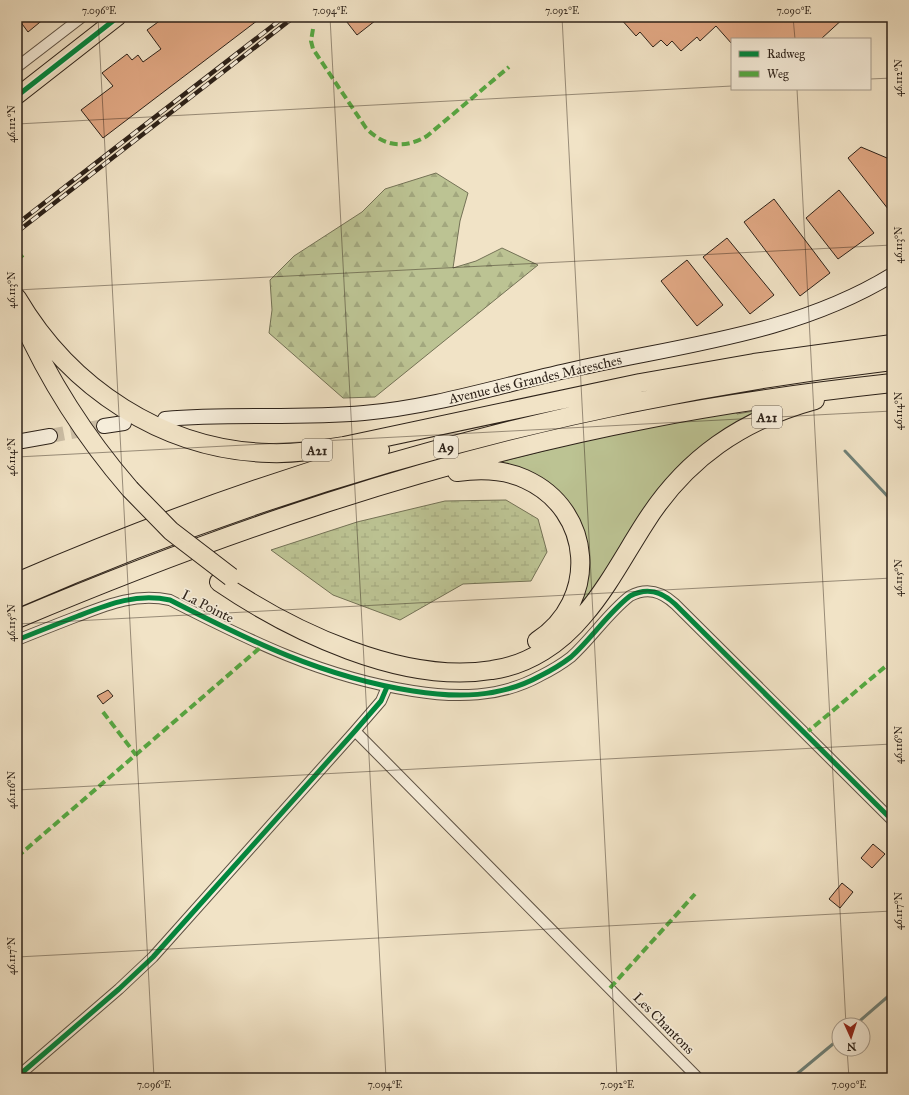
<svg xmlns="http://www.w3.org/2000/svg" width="909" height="1095" font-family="'IM FELL Great Primer',serif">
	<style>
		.grass { fill: #bcc393; stroke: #747256 }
		.forest { fill: url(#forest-firs); stroke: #747256 }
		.wetland { fill: url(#wetland-marsh); stroke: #747256 }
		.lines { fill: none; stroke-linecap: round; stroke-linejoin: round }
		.stream { stroke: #6f8077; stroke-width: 3 }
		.building { fill: #e1a884; stroke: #2d2219 }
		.secondary-tunnel { stroke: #cabca3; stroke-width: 14; stroke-dasharray: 14 7; stroke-linecap: butt }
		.minor-casing { stroke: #5e5244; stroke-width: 12 }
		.secondary-casing { stroke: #2d2219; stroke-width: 16 }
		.primary-casing { stroke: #2d2219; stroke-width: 18 }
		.motorway-casing { stroke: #2d2219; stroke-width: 20 }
		.minor { stroke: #f6edda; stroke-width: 10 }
		.secondary { stroke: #f6edda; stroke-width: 14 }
		.primary { stroke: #f1e3c6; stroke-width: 16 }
		.motorway { stroke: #f1e3c6; stroke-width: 18 }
		.rail-casing { stroke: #2d2219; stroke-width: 4.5 }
		.rail { stroke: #f6edda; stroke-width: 3; stroke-dasharray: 9; stroke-linecap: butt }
		.motorway-bridge-casing { stroke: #2d2219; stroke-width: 20; stroke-linecap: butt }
		.motorway-bridge { stroke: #f1e3c6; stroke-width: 18 }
		.quiet { stroke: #54aa42; stroke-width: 4; stroke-dasharray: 8 4; stroke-linecap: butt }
		.cycleway-casing { stroke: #f6edda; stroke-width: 8 }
		.cycleway { stroke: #00873e; stroke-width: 5 }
		.ticks { fill: none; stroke: #2d2219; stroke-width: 1; stroke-opacity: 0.45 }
		.labels { text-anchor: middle; stroke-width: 3.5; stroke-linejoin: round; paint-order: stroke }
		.shield { fill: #f6edda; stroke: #695f53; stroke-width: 1 }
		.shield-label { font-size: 13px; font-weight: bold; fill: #2d2219 }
		.street-label { font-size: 14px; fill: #2d2219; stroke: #f6edda }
		.neatline { fill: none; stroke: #2d2219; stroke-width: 1.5 }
		.ticks-label { font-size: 10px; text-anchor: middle; fill: #2d2219 }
	</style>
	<defs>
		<pattern id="forest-firs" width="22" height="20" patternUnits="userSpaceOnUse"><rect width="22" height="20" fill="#bcc393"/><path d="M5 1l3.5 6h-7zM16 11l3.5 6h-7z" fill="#a2a77e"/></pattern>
		<pattern id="wetland-marsh" width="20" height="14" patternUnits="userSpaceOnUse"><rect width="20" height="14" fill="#bcc393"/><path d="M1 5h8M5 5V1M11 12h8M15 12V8" fill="none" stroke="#a2a77e"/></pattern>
	</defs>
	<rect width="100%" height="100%" fill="#f1e3c6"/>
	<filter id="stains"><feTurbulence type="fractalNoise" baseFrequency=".005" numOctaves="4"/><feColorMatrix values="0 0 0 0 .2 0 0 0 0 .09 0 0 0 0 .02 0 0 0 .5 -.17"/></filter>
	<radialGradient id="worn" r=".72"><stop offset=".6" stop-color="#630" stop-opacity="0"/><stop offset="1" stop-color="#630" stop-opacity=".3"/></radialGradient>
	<path class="grass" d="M775,403L726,432L567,624L580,528L503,463V461L595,438L736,411L737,414L754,411L755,406Z"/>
	<path class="forest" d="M436,173L468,193L460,221L453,268L476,261L502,248L538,265L375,397L343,398L269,333L272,310L270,280L294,256L362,212L385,189Z"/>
	<path class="wetland" d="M506,500L538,519L547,552L531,581L463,584L400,620L333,595L271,550L357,522L445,501Z"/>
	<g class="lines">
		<path class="stream" d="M845,451L892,501
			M855,1025L892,993
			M792,1078L839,1039"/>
	</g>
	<path class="building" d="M17,17H45V18L28,32Z
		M165,17H262L103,138L81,110L113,86L102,73L127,54L132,60L138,55L143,62L161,49L147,30Z
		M343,17H380L357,35Z
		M845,17L821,39H732V44L716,26L700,41L697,37L681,51L672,41L667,46L661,40L653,47L640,32L636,36L620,18Z
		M861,147L887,158L892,164V214L848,158Z
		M839,190L874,233L838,259L806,218Z
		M774,199L830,273L800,296L744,222Z
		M727,238L774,295L750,314L703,257Z
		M687,260L723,305L697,326L661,281Z
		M108,690L113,696L103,704L97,696Z
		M873,844L885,854L872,868L861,858Z
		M842,883L853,892L840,908L829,899Z"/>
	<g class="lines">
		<path class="secondary-tunnel" d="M50,436L104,426"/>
		<g class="minor-casing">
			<path id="minor" d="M17,67L82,17
				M17,640C37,632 57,624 78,616C109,604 136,593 170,600C250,641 323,677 413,691C456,698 500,698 540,676C550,671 562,664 571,657C592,638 608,613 630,596C647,587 661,591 675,604L892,820
				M355,731L698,1078
				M17,1077L119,989L153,957L355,731L381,701L387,687"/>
		</g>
		<g class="secondary-casing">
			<path id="secondary" d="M165,419C231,413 298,419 364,413C434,407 502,385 570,370C680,345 794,335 892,275
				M104,426L124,423
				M22,441L50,436"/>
		</g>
		<g class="primary-casing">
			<path id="primary" d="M17,96L118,17"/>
		</g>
		<g class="motorway-casing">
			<path id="motorway" d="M17,298C70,388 163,450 269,453C294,454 319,450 344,446L640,383L754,363L892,344
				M21,318C49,381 85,437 130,489
				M457,472C480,469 504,469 525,479C594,510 599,601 537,641
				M17,582C135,531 257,486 380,450
				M219,582C291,631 403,685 492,670C529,665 561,643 584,615C608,587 625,554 645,523C686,458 742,420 815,400
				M17,598C296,476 590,397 892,361
				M17,619C221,533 430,461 648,419C729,403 810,392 892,383"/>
		</g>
		<use href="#minor" class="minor"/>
		<use href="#secondary" class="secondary"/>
		<use href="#primary" class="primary"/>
		<use href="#motorway" class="motorway"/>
		<g class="rail-casing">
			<path id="rail" d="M17,224L284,17
				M17,232L294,17"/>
		</g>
		<use href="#rail" class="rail"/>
		<g class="motorway-bridge-casing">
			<path id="motorway-bridge" d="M130,489L171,531L231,577"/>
		</g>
		<use href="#motorway-bridge" class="motorway-bridge"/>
		<path class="quiet" d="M313,29L311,41L313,49L366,128C384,147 405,149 427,136L509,67
			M17,260L23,255
			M103,712L136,755
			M805,734L892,661
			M17,857L262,646
			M610,988L695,894"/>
		<g class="cycleway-casing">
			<path id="cycleway" d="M17,96L118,17
				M17,640C37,632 57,624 78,616C109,604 136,593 170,600C250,641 323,677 413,691C456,698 500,698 540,676C550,671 562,664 571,657C592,638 608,613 630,596C647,587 661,591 675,604L892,820
				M17,1077L119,989L153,957L355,731L381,701L387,687"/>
		</g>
		<use href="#cycleway" class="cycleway"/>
	</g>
	<path class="ticks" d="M98,17L154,1078M330,17L386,1078M562,17L617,1078M793,17L795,39M870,79L892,78M797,89L846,1025M17,124L732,86M17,290L892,245M17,457L892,411M17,624L892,578M17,790L892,744M17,957L892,911M847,1049L849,1078M880,1078L892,1077"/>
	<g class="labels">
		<g class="shield">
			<rect x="752" y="406" width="30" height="22" rx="3"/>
			<rect x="434" y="436" width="24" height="22" rx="3"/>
			<rect x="302" y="439" width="30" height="22" rx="3"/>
		</g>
		<g class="shield-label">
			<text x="767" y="422">A21</text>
			<text x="446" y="452">A9</text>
			<text x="317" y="455">A21</text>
		</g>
		<g class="street-label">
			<text transform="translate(535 379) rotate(-13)" y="5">Avenue des Grandes Maresches</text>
			<text transform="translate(208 606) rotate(27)" y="5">La Pointe</text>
			<text transform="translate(664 1023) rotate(45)" y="5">Les Chantons</text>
		</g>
	</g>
	<rect width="909" height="1095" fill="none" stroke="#f1e3c6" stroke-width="44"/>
	<rect x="731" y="38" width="140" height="52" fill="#f6edda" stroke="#a69c8d"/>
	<rect x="739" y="51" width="20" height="6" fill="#00873e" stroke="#a69c8d"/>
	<text x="767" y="58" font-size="12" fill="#2d2219">Radweg</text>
	<rect x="739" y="71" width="20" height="6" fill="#54aa42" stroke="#a69c8d"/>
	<text x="767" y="78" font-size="12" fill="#2d2219">Weg</text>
	<g transform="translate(851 1037) rotate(177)"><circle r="19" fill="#f6edda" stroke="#a69c8d"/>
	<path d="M0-3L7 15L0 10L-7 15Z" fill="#8f2418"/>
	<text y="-6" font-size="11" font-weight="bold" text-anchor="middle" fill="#2d2219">N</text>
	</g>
	<rect x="22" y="22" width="865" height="1051" class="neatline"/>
	<g class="ticks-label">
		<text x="99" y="14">7.096°E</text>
		<text x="330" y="14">7.094°E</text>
		<text x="562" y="14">7.092°E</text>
		<text x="794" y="14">7.090°E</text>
		<text transform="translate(898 78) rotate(-90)" y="4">46.112°N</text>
		<text transform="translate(11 124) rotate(-90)" y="4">46.112°N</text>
		<text transform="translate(898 245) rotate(-90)" y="4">46.113°N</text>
		<text transform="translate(11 290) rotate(-90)" y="4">46.113°N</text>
		<text transform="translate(898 411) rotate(-90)" y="4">46.114°N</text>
		<text transform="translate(11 457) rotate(-90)" y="4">46.114°N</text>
		<text transform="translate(898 578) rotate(-90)" y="4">46.115°N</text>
		<text transform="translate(11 623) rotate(-90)" y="4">46.115°N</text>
		<text transform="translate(898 745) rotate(-90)" y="4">46.116°N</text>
		<text transform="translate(11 790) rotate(-90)" y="4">46.116°N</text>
		<text transform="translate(898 911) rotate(-90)" y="4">46.117°N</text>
		<text transform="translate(11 956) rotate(-90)" y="4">46.117°N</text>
		<text x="154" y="1088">7.096°E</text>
		<text x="385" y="1088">7.094°E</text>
		<text x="617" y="1088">7.092°E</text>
		<text x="849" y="1088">7.090°E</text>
	</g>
	<rect width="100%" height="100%" filter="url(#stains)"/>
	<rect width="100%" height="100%" fill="url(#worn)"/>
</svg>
